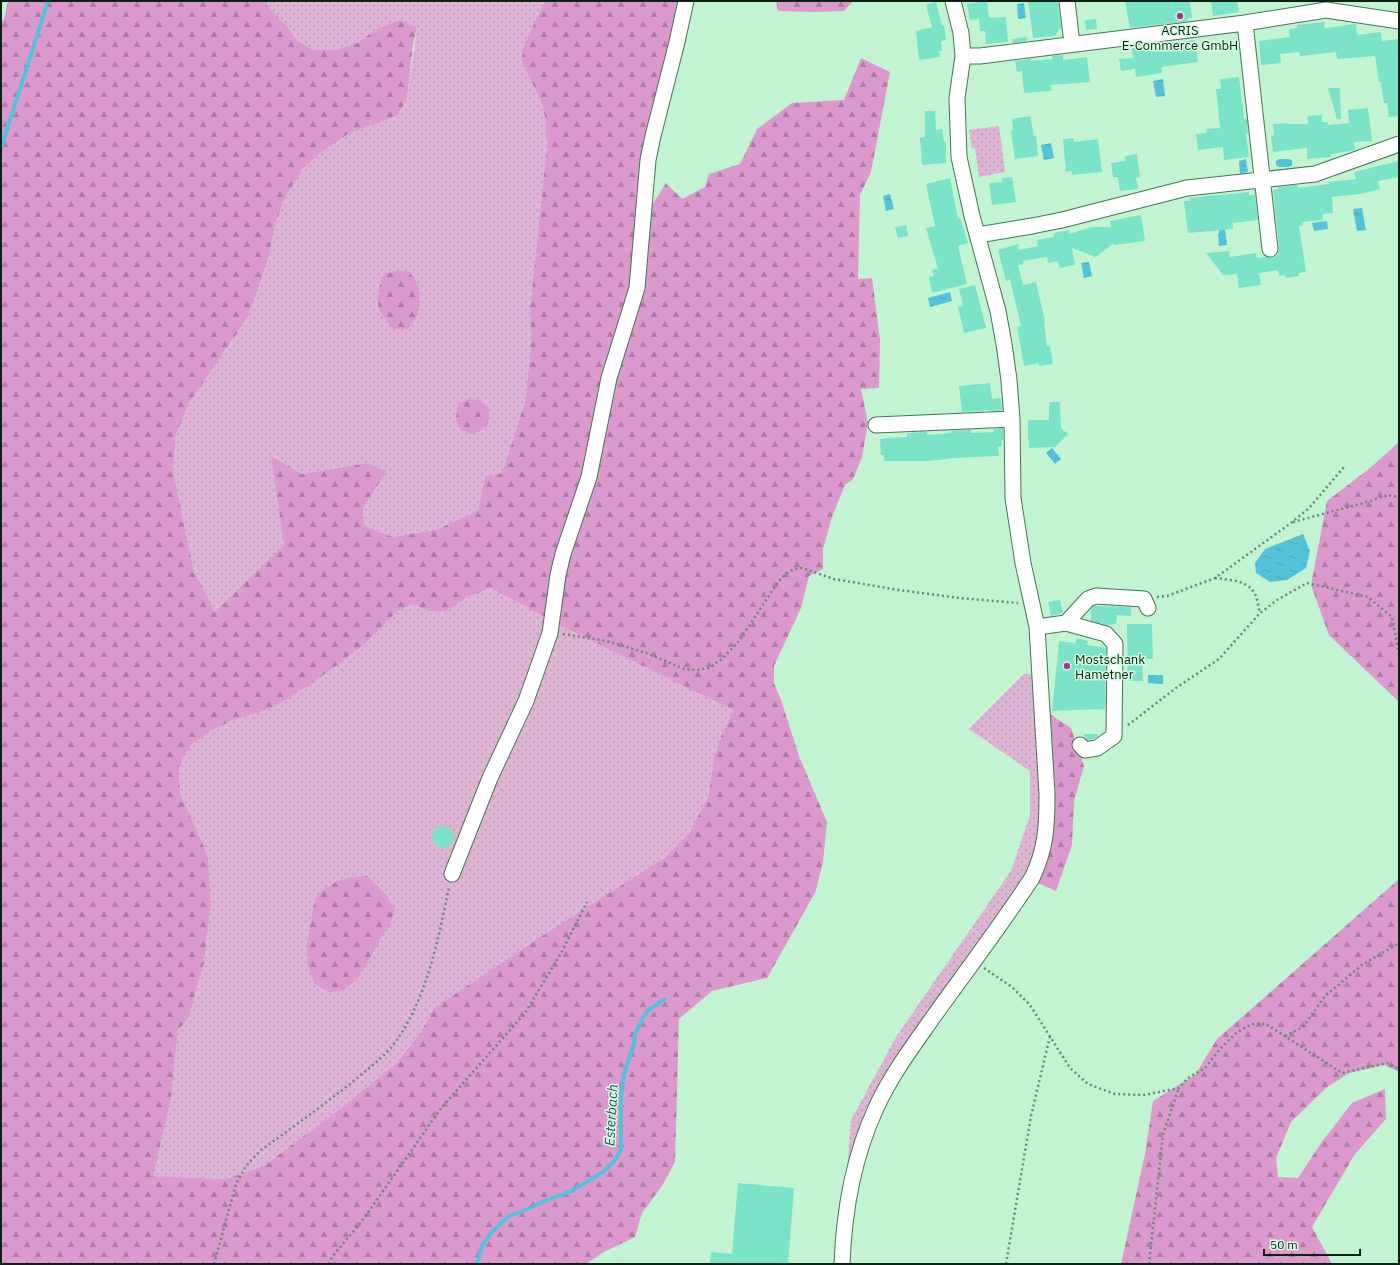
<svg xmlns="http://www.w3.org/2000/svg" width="1400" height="1265" font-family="'IBM Plex Sans',sans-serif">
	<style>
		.grass { fill: url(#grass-dots) }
		.forest { fill: url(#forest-firs); fill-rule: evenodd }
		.water { fill: url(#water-ripples) }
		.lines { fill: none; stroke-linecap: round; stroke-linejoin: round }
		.stream { stroke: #53c3db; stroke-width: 4 }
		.building { fill: #7be3c7 }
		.minor-casing { stroke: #467355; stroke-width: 17 }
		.path { stroke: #678972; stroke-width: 2.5; stroke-dasharray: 2 3; stroke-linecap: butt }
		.minor { stroke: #fff; stroke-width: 15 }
		.poi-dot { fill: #a53695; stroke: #d7fee2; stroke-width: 1.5 }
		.labels { text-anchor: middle; stroke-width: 3; stroke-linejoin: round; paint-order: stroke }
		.poi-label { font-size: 13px; fill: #0d2014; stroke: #d7fee2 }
		.water-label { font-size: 14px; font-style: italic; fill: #255560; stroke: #d7fee2 }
	</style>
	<defs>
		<pattern id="grass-dots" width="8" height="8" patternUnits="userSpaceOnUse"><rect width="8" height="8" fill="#deb4d4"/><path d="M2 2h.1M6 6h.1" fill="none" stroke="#bd9ab5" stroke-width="1.8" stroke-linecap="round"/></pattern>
		<pattern id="forest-firs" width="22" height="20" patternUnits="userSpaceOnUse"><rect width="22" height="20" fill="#dc99ce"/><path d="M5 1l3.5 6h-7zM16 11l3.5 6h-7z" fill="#b17ca6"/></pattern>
		<pattern id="water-ripples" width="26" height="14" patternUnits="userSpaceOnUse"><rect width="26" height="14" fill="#53c3db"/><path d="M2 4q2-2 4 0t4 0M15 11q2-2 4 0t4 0" fill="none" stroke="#47a7bb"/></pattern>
	</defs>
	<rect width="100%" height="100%" fill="#c2f4d1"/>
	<path class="grass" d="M263,1H545L524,45L521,61L542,103L545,118L547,145L530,308L531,345L525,402L502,473L485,476L478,510L438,529L393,537L364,527L363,508L387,471L367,463L302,474L272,455L284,545L215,613L194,571L173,470L176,434L190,402L248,317L268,260L275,225L285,198L303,169L323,151L348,134L397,116L407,99L417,28L377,29L357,43L335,50H314L297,40L286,25Z
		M999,126L1005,172L979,177L975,148L972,149L969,130Z
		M491,588L733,710L721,736L714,758L708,797L689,833L664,858L434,1008L421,1032L397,1062L350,1101L265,1165L226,1179L152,1176L171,1099L178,1031L189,1017L204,963L211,904L208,856L180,792L179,766L192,744L214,729L232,721L272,708L365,644L398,611L413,604L427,611L468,597Z
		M1024,674H1034L1044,832L1022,885L927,1016L846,1183L851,1120L896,1037L1011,871L1030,815V771L969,729Z"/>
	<path class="forest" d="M8,1H263L286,25L297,40L314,50H335L357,43L377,29L400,20L417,28L413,45L407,99L397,116L348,134L323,151L303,169L285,198L275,225L268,260L248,317L190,402L176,434L173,470L194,571L215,612L284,545L271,455L302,474L367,463L387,471L363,508L364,526L393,537L438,529L478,510L485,476L502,473L525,402L531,345L530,308L547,145L545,118L542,103L521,61L524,45L545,1H685L650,149L649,210L666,183L682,199L705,187L709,174L740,164L757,129L792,103L844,100L861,58L890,72L871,172L860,195L858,279L872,278L880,340L879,388L861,389L868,423L862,457L853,479L845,485L832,517L823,549V569L809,576L801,608L774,666V683L781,700L799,756L827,822L823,862L815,893L767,978L712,991L679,1019L675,1162L662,1186L642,1213L635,1237L604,1252L586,1264H1V23L4,19ZM491,588L564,627L733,710L721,736L714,758L708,797L689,833L664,858L542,936L434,1008L421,1032L397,1062L350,1101L265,1165L226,1179L153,1176L171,1099L178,1031L189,1017L204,963L211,904L208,856L180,792L179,766L192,744L214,729L232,721L272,708L314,682L365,644L398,611L413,604L427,611H446L468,597Z
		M776,1H853L844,11L815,12L778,11Z
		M397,270L410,272L419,287L420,304L417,317L408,329H393C389,324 384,319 381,313C375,301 379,287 383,275Z
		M468,399L481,400L489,409C490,427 486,430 469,434L458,427L456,418L458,404Z
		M1399,442V702L1329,635L1311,585L1327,501L1370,468Z
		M1045,711L1071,728L1084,766L1074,801L1072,845L1056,891L1036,882L1049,857L1052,821Z
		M367,876L387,896L395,910L389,927L379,941L368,962L356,980L343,991L328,992L315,984L308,966L307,944L315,899L325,888L336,882L351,877Z
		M1399,879V1072L1384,1065L1349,1073L1326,1088L1291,1122L1276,1158L1278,1177L1298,1178L1321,1143L1352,1103L1385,1089L1386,1119L1355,1154L1312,1227L1332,1264H1121L1145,1154L1153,1101L1195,1075L1217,1039Z"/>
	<path class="water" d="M1024,3L1026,18L1018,19L1017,4Z
		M1163,79L1165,96L1156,97L1153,81Z
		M1051,143L1054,158L1044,160L1041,145Z
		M1246,159L1248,172L1240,174L1239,161Z
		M1279,159H1288L1292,160V165L1289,167H1279L1276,165V161Z
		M890,194L894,209L886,211L883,196Z
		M1362,208L1366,230L1357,231L1353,209Z
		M1327,221L1328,229L1314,231L1312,223Z
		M1225,229L1227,245L1219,246L1218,234L1219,233V230Z
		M1089,262L1092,276L1084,278L1081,263Z
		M950,292L952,301L930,307L928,298Z
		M1052,448L1061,459L1055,464L1046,453Z
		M1303,534L1310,551L1306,568L1287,580L1270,582L1256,573L1255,563L1265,549Z
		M1148,675H1163V684L1148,683Z"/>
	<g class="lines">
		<path class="stream" d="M1,148L48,1
			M477,1264L482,1246L489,1235L509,1216L530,1208L542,1202L571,1191L603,1172L615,1160L621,1150V1096L624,1074L634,1044L635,1033L647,1011L665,999"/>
	</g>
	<path class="building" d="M987,1L989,18L1006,17L1008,42L986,44L985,31H980L979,19L970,20L967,4Z
		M1028,1H1058L1061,27L1055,36L1033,38Z
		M1125,1H1190L1192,18L1187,19L1188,21L1130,28Z
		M1211,1H1237L1239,12L1213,16Z
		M936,2L942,26L944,25L946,40L941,41L942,51H939L940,57L919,60L916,31L932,27L926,5Z
		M1096,19L1097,29L1086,30L1085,20Z
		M1324,22L1325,28L1356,24L1357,35L1381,32L1382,41L1399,39V116L1389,117L1387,103H1384L1381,82H1379L1375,56L1337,59L1336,52L1300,56L1299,52L1280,54L1281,63L1261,65L1259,41L1290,37L1289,29L1297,28V25Z
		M1027,37V41L1013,43L1012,39Z
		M1195,40L1198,62L1161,67L1162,73L1136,77L1135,69L1121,71L1119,59L1133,58L1132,48Z
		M1063,55V60L1087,57L1090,82L1051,85V91L1024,93L1022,71L1017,72L1015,61L1031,59V61L1053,59L1052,56Z
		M1239,77L1244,119H1247L1248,133H1246L1249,157L1224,160L1223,147L1198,150L1196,134L1207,133L1206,129L1220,128L1216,89H1221L1220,79Z
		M1328,88H1340L1341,119H1337Z
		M1368,108L1372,141L1354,142L1355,150L1331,154V157L1307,159V148L1273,152L1271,136L1274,135L1273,124L1287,123V124H1308L1307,116L1322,115V122H1328V125L1349,123L1348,110Z
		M925,111H935L936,130L942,129L944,142H946V163L922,165L920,138L925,137Z
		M1030,116L1034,136L1036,135L1038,156L1015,159L1011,130H1013L1012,119Z
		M1073,138L1074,142L1098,139L1102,172L1072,175V171L1066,172L1063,139Z
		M1137,154L1140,177L1136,178L1138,189L1120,191L1118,177H1113L1111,163L1126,161L1125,156Z
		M1399,161V177L1378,181L1380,189L1360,194L1332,197L1333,213L1323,214V220L1302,222L1303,225L1299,226L1306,272L1298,273L1299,276L1286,278L1285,275L1279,276L1278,270L1259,273L1261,285L1239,288L1237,274L1223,275L1206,253L1229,251L1230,257L1256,253L1257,258L1266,257L1271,258L1275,256L1278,255L1279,248L1273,190L1278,189V187L1296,185L1298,186V188L1329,184L1328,182L1356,179L1354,172Z
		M1012,177L1016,202L992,205L989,183L1002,182V178Z
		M950,178L958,219L960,218L968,243L958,246L967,284L932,293L929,277L934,276L932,270L938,269L926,228L935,226L926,184Z
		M1249,192V195H1255L1258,220L1233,223V229L1188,233L1184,201H1190L1189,198Z
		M1141,215L1145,241L1114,245V243L1096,257L1072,248L1075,265L1059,268L1058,261L1048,263L1047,257L1023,261V264L1018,265L1023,285L1036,282L1045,322L1044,323L1047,346H1050L1053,364L1039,366V363L1024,366L1017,327L1021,326L1010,279L1006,281L998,250L1018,244L1019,250L1038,246L1037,240L1054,237V233L1069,230V234L1092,227H1111L1110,221Z
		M906,225L908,236L898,238L895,227Z
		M975,285L986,328L964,333L958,307L963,306L959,289Z
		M990,383L992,399L1001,398L1002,410L991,411V410L962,412L959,386Z
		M1049,402H1060L1061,428L1068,434L1055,447L1029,448V441H1028V420H1049Z
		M1003,428V440H1002V446L998,447L999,456L955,458L928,461H884V455H881L880,439H884V438L907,437V433L927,432V435L951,433V431L971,430V433L994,432L993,429Z
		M1060,600L1063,613L1051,616L1048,602Z
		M1094,606L1131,607V616L1117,615L1116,624L1106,625L1091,621V609Z
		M1127,624H1152L1153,659H1142L1143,681H1128Z
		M1077,638L1088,641L1087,645L1106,648L1105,709L1052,711L1059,641L1075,643Z
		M1084,734H1098V736L1093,739L1088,740L1085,738Z
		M432 837a11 11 0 1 1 22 0a11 11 0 1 1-22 0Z
		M738,1183L794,1188L788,1264H710L711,1252L732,1254Z"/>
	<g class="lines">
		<g class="minor-casing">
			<path id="minor" d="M1067,1L1072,44
				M1245,23L1270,249
				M963,56H980L1245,23L1326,10L1399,21
				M978,235L1032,226L1062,220L1187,188L1315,174L1399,144
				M876,425L1012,419
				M1066,623L1088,599L1096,596L1144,599L1148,608
				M1037,627L1066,623L1106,634L1115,644L1114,736L1097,748L1085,750L1080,745
				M452,874L490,778L526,701L550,633L558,575L563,554L589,477L609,378L637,288L648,160L653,136L677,42L686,1
				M842,1264C844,1210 853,1158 876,1108C891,1075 913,1046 934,1016C967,970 1001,925 1032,878C1046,849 1047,827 1047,794L1037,627L1023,563L1013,498L1012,419L1009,380L1004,344L998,311L972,216L959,157L957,98L963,56L961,33L953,1"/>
		</g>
		<path class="path" d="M1293,522L1364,503L1388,495L1399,497
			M1215,578C1229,580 1248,580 1255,594C1258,600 1258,607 1260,613
			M1157,597L1167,596L1215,578L1291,523L1309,508L1344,467
			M563,634L601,640L617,644L649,654L684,669L697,670L709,668L722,659L739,641L778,582L787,573L794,569L802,568L834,579L899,590L959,598L1018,603
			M1128,725L1176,688L1219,659L1260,613L1277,600L1307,583L1368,597L1392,617L1399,654
			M984,968L1012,987L1030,1005L1070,1068L1088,1084L1115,1094L1144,1095L1179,1088L1188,1078L1205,1068L1220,1049L1236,1033L1252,1024H1266L1342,1073L1387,1063L1399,1069
			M1285,1036L1303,1027L1325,996L1362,965L1399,943
			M214,1264L236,1184L246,1166L261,1150C293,1127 325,1104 356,1079C368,1069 384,1057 394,1044C427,999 438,940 449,887
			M329,1264L332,1257L362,1221L442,1107L525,1013L560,955L587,902
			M1006,1264L1031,1116L1050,1036
			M1149,1264L1163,1134L1179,1088"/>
		<use href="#minor" class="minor"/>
	</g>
	<g class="poi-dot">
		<circle cx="1180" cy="16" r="4"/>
		<circle cx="1067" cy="666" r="4"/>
	</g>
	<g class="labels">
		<g class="poi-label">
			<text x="1180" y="35">ACRIS<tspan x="1180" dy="15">E-Commerce GmbH</tspan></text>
			<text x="1075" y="664" text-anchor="start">Mostschank<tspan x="1075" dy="15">Hametner</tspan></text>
		</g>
		<g class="water-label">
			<text transform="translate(611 1115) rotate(-87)" y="5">Esterbach</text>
		</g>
	</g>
	<rect width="1400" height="1265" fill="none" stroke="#0d2014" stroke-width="4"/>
	<path d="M1264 1249v6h96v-6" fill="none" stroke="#0d2014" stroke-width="2"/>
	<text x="1270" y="1249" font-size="12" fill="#0d2014" stroke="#d7fee2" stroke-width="3" paint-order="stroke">50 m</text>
</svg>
